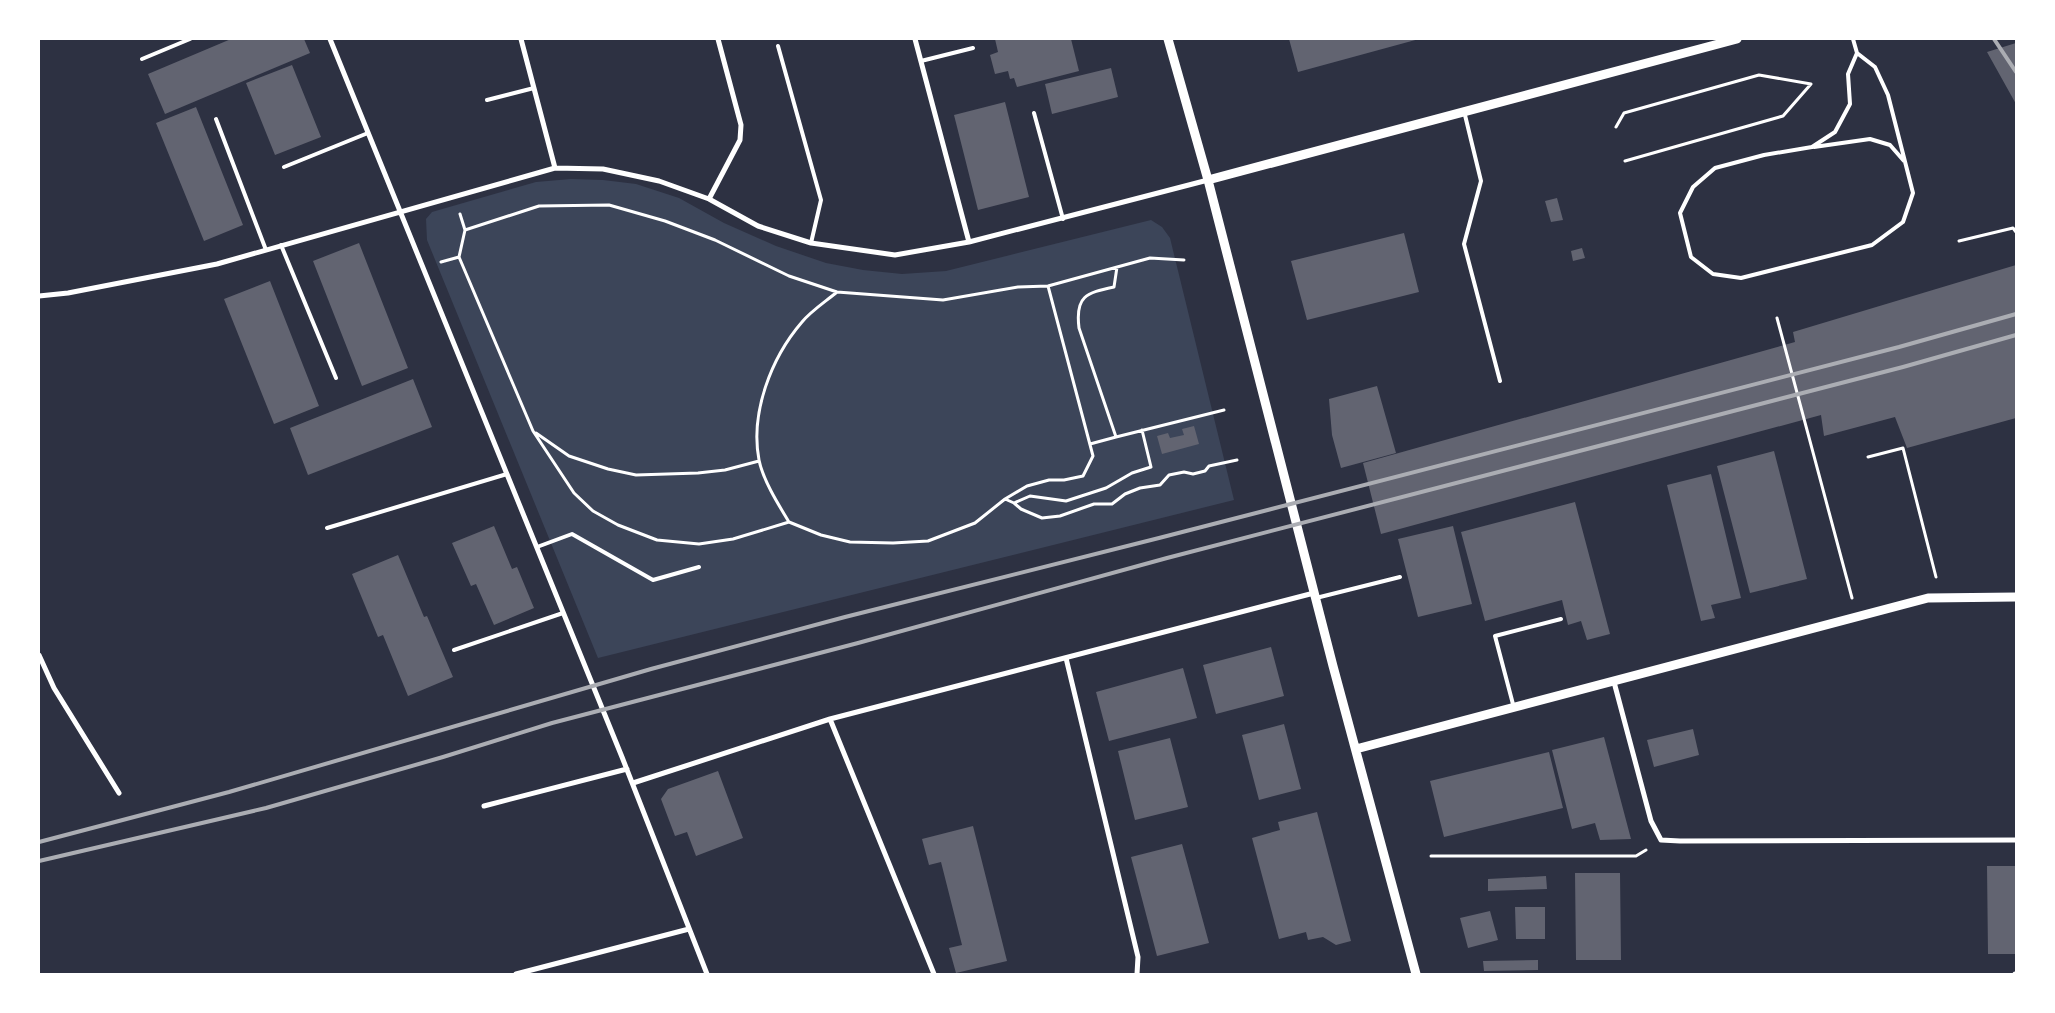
<svg xmlns="http://www.w3.org/2000/svg" width="2055" height="1013" font-family="'Roboto Condensed',sans-serif">
	<style>
		.green { fill: #3c4559 }
		.building { fill: #626471 }
		.lines { fill: none; stroke-linecap: round; stroke-linejoin: round }
		.path { stroke: #fff; stroke-width: 3 }
		.service { stroke: #fff; stroke-width: 4 }
		.minor { stroke: #fff; stroke-width: 5 }
		.tertiary { stroke: #fff; stroke-width: 9 }
		.rail { stroke: #abadb3; stroke-width: 4 }
	</style>
	<rect width="100%" height="100%" fill="#2d3142"/>
	<path class="green" d="M571,179L603,180L636,184L679,198L724,223L776,246L826,263L863,270L902,274L946,271L1151,220L1162,227L1170,238L1234,500L598,658L427,240L426,219L432,212L536,182Z"/>
	<path class="building" d="M231,39H304L310,53L165,114L148,74Z
		M995,39H1071L1079,71L1017,87L1014,78L1010,79L1008,71L995,74L990,55L998,52Z
		M1289,39H1419L1298,72Z
		M2016,43V104L1987,52Z
		M292,65L321,137L275,155L246,83Z
		M1111,68L1118,97L1052,114L1045,84Z
		M1005,102L1029,197L978,210L954,115Z
		M196,107L243,225L204,241L156,123Z
		M1557,198L1563,220L1551,222L1545,201Z
		M1404,233L1419,292L1307,320L1291,261Z
		M359,243L408,368L362,386L313,261Z
		M1582,248L1585,258L1573,261L1571,251Z
		M2016,265V418L1907,448L1895,417L1824,436L1821,415L1381,534L1363,463L1795,342L1793,332Z
		M270,281L319,406L274,424L224,299Z
		M413,379L432,427L308,475L290,428Z
		M1377,386L1396,453L1341,468L1332,435L1329,399Z
		M1194,426L1199,444L1162,454L1157,436L1168,433L1170,438L1184,435L1182,429Z
		M1774,451L1807,579L1750,593L1717,466Z
		M1711,474L1741,598L1711,605L1715,618L1701,621L1667,485Z
		M1575,502L1610,634L1587,640L1581,621L1568,625L1562,600L1485,621L1461,532Z
		M494,526L512,569L517,567L534,608L494,625L476,584L471,586L452,543Z
		M1453,526L1472,604L1418,617L1398,539Z
		M398,555L424,617L427,616L453,677L408,696L383,635L378,637L352,574Z
		M1271,647L1284,696L1216,714L1203,665Z
		M1183,668L1197,718L1109,741L1096,692Z
		M1284,724L1301,789L1259,800L1242,735Z
		M1693,729L1699,755L1654,767L1647,740Z
		M1604,737L1631,839L1600,840L1595,823L1572,829L1552,750Z
		M1170,738L1188,807L1135,820L1118,751Z
		M1549,752L1563,808L1444,837L1430,781Z
		M718,771L743,838L696,856L687,832L675,836L661,799L668,789Z
		M1317,812L1351,941L1336,945L1323,937L1308,940L1306,932L1279,939L1252,838L1280,830L1278,822Z
		M973,826L1007,961L956,973L949,948L962,945L941,862L929,865L922,839Z
		M1182,844L1209,943L1157,956L1131,857Z
		M1987,866H2016V954H1988Z
		M1575,873H1620L1621,960H1576Z
		M1546,876L1547,889L1488,891V879Z
		M1515,907H1545V939H1516Z
		M1490,911L1498,940L1468,948L1460,918Z
		M1538,960V970L1484,971L1483,961Z"/>
	<g class="lines">
		<path class="path" d="M1616,127L1624,113L1759,75L1811,84L1783,116L1625,161
			M460,214L465,230
			M1959,241L2013,228L2016,232
			M441,262L459,257
			M1117,267L1114,287C1086,293 1075,296 1079,328L1116,437L1224,410
			M1048,286L1093,456L1083,476L1064,480H1049L1027,486L1005,499L975,523L928,541L893,543L850,542L821,535L789,522L733,539L699,544L657,540L618,525L593,511L574,493L533,431L459,257L465,230L539,206L609,205L665,221L715,240L789,276L837,292L943,300L1018,287L1048,286L1150,258L1184,260
			M1777,318L1852,598
			M536,433L569,456L608,469L636,475L698,473L725,470L759,461
			M1090,444L1116,437
			M1868,457L1903,448L1936,577
			M1005,499L1014,503L1030,496L1066,501L1106,488L1132,473L1151,467L1142,430
			M1014,503L1021,509L1042,518L1060,516L1094,504H1112L1125,494L1140,488L1160,485L1169,475L1184,472L1193,474L1205,471L1209,466L1237,460
			M789,522C778,504 763,480 759,460C750,413 771,358 802,322C811,311 825,302 837,292
			M1431,856H1636L1646,850"/>
		<path class="service" d="M1853,39L1857,53L1848,74L1850,104L1835,132L1812,147L1764,155L1715,168L1693,187L1680,213L1691,257L1713,274L1741,278L1872,245L1903,222L1913,193L1888,95L1875,67L1857,53
			M778,46L821,200L811,243
			M142,59L190,39
			M921,61L973,48
			M487,100L534,88
			M1464,111L1481,181L1464,244L1500,381
			M1034,113L1063,219
			M216,119L266,250
			M1814,147L1870,139L1890,145L1904,161
			M284,167L368,133
			M281,245L336,378
			M327,528L507,474
			M537,547L572,534L653,580L699,567
			M1316,598L1400,577
			M454,650L563,613
			M1514,708L1495,636L1561,619"/>
		<path class="minor" d="M330,39L622,757L707,974
			M521,39L555,168
			M915,39L969,242
			M709,199L740,140L741,125L718,39
			M39,296L68,293L217,264L555,168L603,169L659,181L709,199L758,226L811,243L895,255L969,242L1208,180
			M39,655L54,688L119,793
			M1066,658L1138,957L1137,974
			M1614,682L1651,821L1661,840L1680,841L2016,840
			M830,719L934,974
			M633,783L830,719L1314,593
			M484,806L627,769
			M516,974L689,929
			M2015,974H2016"/>
		<path class="tertiary" d="M1168,39L1208,180L1333,666L1416,974
			M1208,180L1737,39
			M1356,749L1928,598L2016,597"/>
		<path class="rail" d="M1994,39L2016,72
			M39,842L229,792L651,669L845,617L1159,538L1899,347L2016,314
			M39,861L266,808L443,757L552,723L858,643L1167,558L1903,367L2016,335"/>
	</g>
	<rect width="2055" height="1013" fill="none" stroke="#ffffff" stroke-width="80"/>
</svg>
